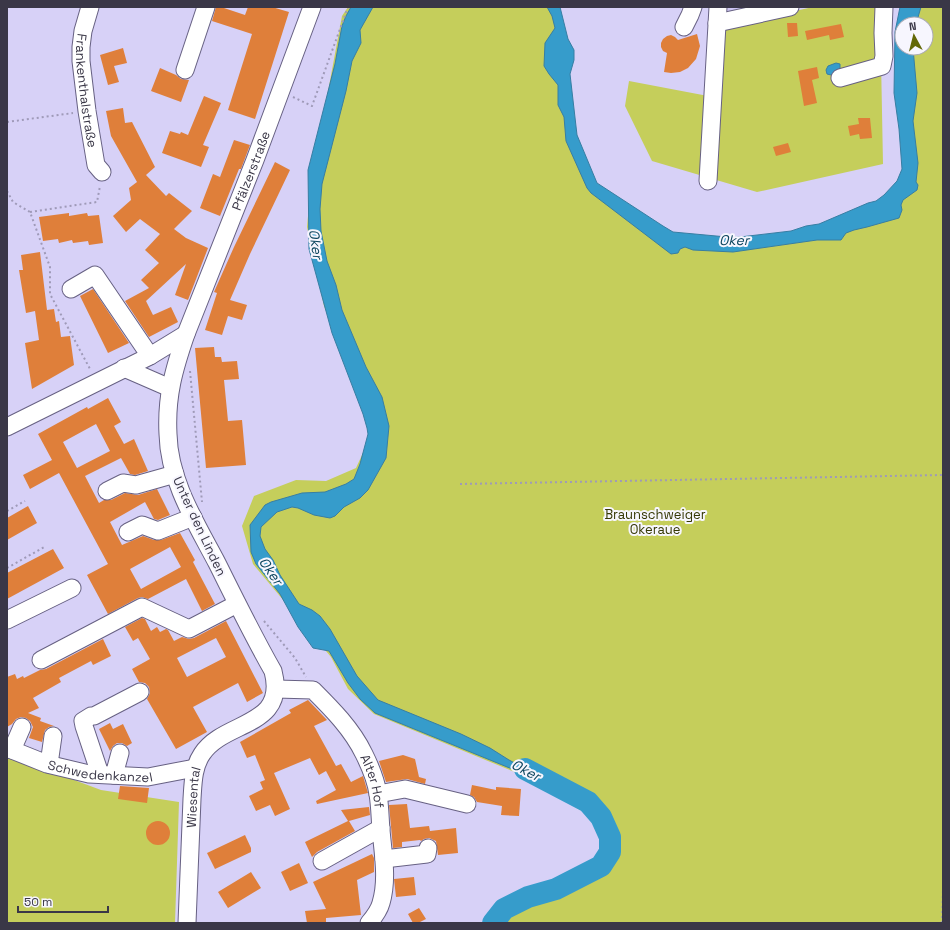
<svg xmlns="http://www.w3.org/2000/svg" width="950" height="930" font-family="'Space Grotesk',sans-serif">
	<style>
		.built { fill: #ccc4f2 }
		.green { fill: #c5ce5b; fill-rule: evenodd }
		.water { fill: #369ccb; stroke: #377ea3 }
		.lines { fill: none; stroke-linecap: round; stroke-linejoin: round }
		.river { stroke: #369ccb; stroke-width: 22 }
		.building { fill: #df7f3a; fill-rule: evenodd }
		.minor-casing { stroke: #676183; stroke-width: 19 }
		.path { stroke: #9f9ab8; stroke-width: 2; stroke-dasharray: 2 3; stroke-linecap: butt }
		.minor { stroke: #fff; stroke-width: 17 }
		.labels { text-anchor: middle; stroke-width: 4; stroke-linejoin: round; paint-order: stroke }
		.street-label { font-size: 13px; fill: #3a3747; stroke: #f7f6fe }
		.park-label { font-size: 13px; fill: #363905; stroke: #f7f6fe }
		.water-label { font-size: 14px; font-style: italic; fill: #0e465f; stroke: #f7f6fe }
	</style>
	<rect width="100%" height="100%" fill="#d7d1f7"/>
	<path class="built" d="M723,7H765L724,16Z"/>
	<path class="green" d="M348,7H556L574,135L594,183L669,235L738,241L812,230L881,206L907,175L897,34L908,7H943V923H488L509,896L556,887L598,864L606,852L599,821L517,773L374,714L348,689L331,657L253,564L242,526L254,496L296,480L326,481L356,468L374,429L324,306L307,227L311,183L342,16ZM902,24H926V48H902Z
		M813,7H880L883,164L757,192L652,161L625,106L629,81L708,96L714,29Z
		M7,755L101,790L179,802L175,923H7Z"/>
	<path class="water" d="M351,7H373L360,30L361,43L352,61L346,91L322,184L320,209L321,231L327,261L336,285L342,310L366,367L382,397L389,426L386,458L368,490L360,498L344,507L335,516L330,518L314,515L298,508L292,507L277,512L261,527L260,536L265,549L273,560L280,575L299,604L312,610L320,616L330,629L357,676L378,700L461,734L490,748L509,760L588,802L517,771L375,713L360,699L348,683L329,651L313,648L298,627L280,594L256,564L251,552L250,525L265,505L271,502L302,493L325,492L346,484L354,479L360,464L368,434L367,428L363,414L332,333L309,249L308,170L335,64L342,26L346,16Z
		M547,7H560L568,39L574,50V60L570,74L577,135L597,183L663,226L673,232L727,237H740L791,231L806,226L819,224L868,203L876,201L884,195L897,181L902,169L899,129L894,93L895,32L900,7H921L916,24H902V48H913L917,93L913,121L918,163L916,182L918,185L917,190L903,200L901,205L902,210L899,218L867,227L854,230L846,233L841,240H817L733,252L693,250L685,247L680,249L678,253L671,254L591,193L587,188L566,141L564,117L558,105V85L549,74L544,66L545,43L555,28L552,16Z
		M836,63L840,64V68L836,74L831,75L827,74L826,70L828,66Z"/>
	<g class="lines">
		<path class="river" d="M493,923L504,909L528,897L556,889L601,866L610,852V837L601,817L588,802L525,769"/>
	</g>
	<path class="building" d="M216,7H221L245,15L248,7H272L289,12L255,119L228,110L252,34L212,21Z
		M787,23H797L798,36L788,37Z
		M841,24L844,37L830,40L829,35L807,40L805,31Z
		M697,34L700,46L696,59L688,68L680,72L671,73L664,72L667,53L663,51L661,47V43L663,39L667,36L671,35L675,37L678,40Z
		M123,48L127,63L114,66L119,82L108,85L100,55Z
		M817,67L819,78L812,80L817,103L804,106L798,71Z
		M160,68L176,75L181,79L189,80L181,102L151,91Z
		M204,96L221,103L203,145L209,147L201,167L162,153L170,131L180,134L181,132L188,135Z
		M123,108L125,123L132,122L155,167L146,175L166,196L169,193L192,211L174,229L186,238L208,248L188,300L175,295L186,264L146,301L153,315L171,307L178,322L149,337L125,301L149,288L141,280L159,263L145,250L160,234L140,219L126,232L113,216L131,200L129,188L137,182L111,136L106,111Z
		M858,118H870L872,138L860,139L859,134L850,136L848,126L859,124Z
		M234,140L250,145L241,169H239L220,216L200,208L213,174L220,177Z
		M788,143L791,152L776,156L773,147Z
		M275,162L290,170L250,254L230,300L247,305L242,320L228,316L222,335L205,330L217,293L214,292L234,247Z
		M69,213V216L87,213L88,216L99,215L103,243L89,245L88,241L73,243L72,240L59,243L58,239L43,241L39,217Z
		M40,252L47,310L54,309L56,322L59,321L61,337L70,336L74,365L32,389L25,343L39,340L35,311L26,313L19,270H23L21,255Z
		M93,289L129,343L108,353L80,296Z
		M214,347L215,357H221L222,362L237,361L239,379L224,380L228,421L242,420L246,465L206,468L195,348Z
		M108,398L121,422L114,426L124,444L134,439L148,471L135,475L130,474L121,458L85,476L99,503L104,500H111L125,493L138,495L157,489L170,515L158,520L154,519L145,502L110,522L122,545L143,536L154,540H161L180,533L195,560L193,562L215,604L202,611L186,579L148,599L142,597L138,598L108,614L87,575L108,564L59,473L30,489L23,475L52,460L38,434L87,407L88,409ZM96,424L110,451L77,468L63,442ZM170,547L181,567L141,589L130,569Z
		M28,506L37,523L7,540V518Z
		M53,549L64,568L7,599V573Z
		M142,618L145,619L151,631L157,627L160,632L166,629L168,630L174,641L182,637L189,639L194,638L226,621L263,693L247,702L238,683L193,707L207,732L176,749L147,699L150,693L149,687L145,683L139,682L132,669L150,659L138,638L133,641L125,627ZM216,638L226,657L187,677L177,658Z
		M103,639L111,656L93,665L91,661L59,678L61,682L33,698L39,708L28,713L41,718L40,721L54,726L49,727L45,730L42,742L29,738L33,727L30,721L26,718L21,717L16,719L12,724L7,727V677L15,674L17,679L23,676L24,678L40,670L46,669Z
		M308,700L327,720L314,726L336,766L341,764L351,782L363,776L368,793L317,804L316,801L336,790L326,771L319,775L310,758L274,773L290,809L275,816L270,805L256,811L249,796L263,789L260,782L265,780L255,755L247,758L240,742L291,713L289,710Z
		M110,723L113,729L123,724L132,743L127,746L122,743H117L113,746L110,751L99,729Z
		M403,755L415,759L419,777L426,779L425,784L407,779L386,782L379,761Z
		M472,785L496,790V787L521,789L519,816L501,815L502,806L477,802L474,797L470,795Z
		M120,786L149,788L147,803L118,799Z
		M407,804L410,828L429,826L430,831L456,828L458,853L438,855L436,841L429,838L424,839L421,841L420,840L402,842V847L393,848L389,805Z
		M369,807L370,815L349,821L355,831L317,852L312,857L305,842L348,821L341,810Z
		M146 833a12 12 0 1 1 24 0a12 12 0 1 1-24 0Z
		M245,835L251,848V852L215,869L207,853Z
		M372,854L374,858V872L357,880L361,915L326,918V923H307L305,911L326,909L313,882Z
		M299,863L308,883L290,891L281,872Z
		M251,872L261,888L228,908L218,892Z
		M414,877L416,895L396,897L394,879Z
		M419,908L426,919L418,923H413L408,914Z"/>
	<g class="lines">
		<g class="minor-casing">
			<g id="minor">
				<path id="s1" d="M90,7L83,31L81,47V61L87,111L96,165L102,172"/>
				<path d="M717,23L790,7"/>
				<path d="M684,27L690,15L693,7"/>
				<path d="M185,70L206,7"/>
				<path d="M840,78L882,66L884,56L883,33L884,7"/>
				<path d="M708,181L718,7"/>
				<path d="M71,289L95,275L150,356"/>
				<path d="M124,368L170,388"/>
				<path d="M7,427L150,356L186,334"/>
				<path d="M107,491L123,483L136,485L175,474"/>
				<path d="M128,532L142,525L158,531L193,517"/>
				<path d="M7,620L72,588"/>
				<path d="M41,660L142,607L189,629L237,604"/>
				<path id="s2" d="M276,689L313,690C332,709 352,729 364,754C370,766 376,780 378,794C380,806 380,818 381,830C383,853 388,880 381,903C379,911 374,917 369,923"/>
				<path id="s3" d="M7,748L47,764L89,774L148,777L195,768"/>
				<path d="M12,750L22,727"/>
				<path d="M49,764L53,736"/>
				<path d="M100,774L84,726L83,721L91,716H94L140,692"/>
				<path d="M114,775L120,753"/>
				<path d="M378,794L405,789L467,804"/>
				<path d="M384,859L427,854L428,848"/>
				<path d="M322,861L381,828"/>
				<path id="s4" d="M187,923L192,799C193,784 193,767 202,754C224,720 288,728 273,671C253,636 235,599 217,563C196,523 169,481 168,434C166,396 174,369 186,334L255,160L312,7"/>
			</g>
		</g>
		<path class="path" d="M293,97L312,106L348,7
			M7,122L73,113
			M7,191L13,202L30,212L50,267V294L90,369
			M30,212L97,202L100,186
			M190,371L202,502
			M460,484L943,475
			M7,511L25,501
			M7,568L46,546
			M264,621L295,658L306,677
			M942,923L943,888"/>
		<use href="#minor" class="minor"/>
	</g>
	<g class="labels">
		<g class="street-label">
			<text dy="5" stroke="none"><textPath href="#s1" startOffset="85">Frankenthalstraße</textPath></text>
			<text dy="5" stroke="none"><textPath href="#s4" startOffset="830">Pfälzerstraße</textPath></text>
			<text transform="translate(200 526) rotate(65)" y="5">Unter den Linden</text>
			<text dy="5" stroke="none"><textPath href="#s3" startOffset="97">Schwedenkanzel</textPath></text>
			<text dy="5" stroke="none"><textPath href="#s2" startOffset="148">Alter Hof</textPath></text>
			<text dy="5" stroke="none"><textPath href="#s4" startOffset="126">Wiesental</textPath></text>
		</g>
		<g class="park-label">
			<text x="655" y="519">Braunschweiger<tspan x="655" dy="15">Okeraue</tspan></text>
		</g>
		<g class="water-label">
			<text x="734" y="245">Oker</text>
			<text transform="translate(316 244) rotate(81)" y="5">Oker</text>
			<text transform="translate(271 571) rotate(55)" y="5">Oker</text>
			<text transform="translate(526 770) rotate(27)" y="5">Oker</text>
		</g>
	</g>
	<rect width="950" height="930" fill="none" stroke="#3a3747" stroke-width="16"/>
	<g transform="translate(914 36) rotate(353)"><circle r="19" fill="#f7f6fe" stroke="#abaab5"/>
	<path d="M0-3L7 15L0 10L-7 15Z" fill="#636807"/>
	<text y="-6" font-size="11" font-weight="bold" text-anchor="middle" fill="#3a3747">N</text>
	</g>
	<path d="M18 906v6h90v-6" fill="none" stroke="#3a3747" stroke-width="2"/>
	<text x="24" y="906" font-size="12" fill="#3a3747" stroke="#f7f6fe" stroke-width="3" paint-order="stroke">50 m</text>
</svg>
